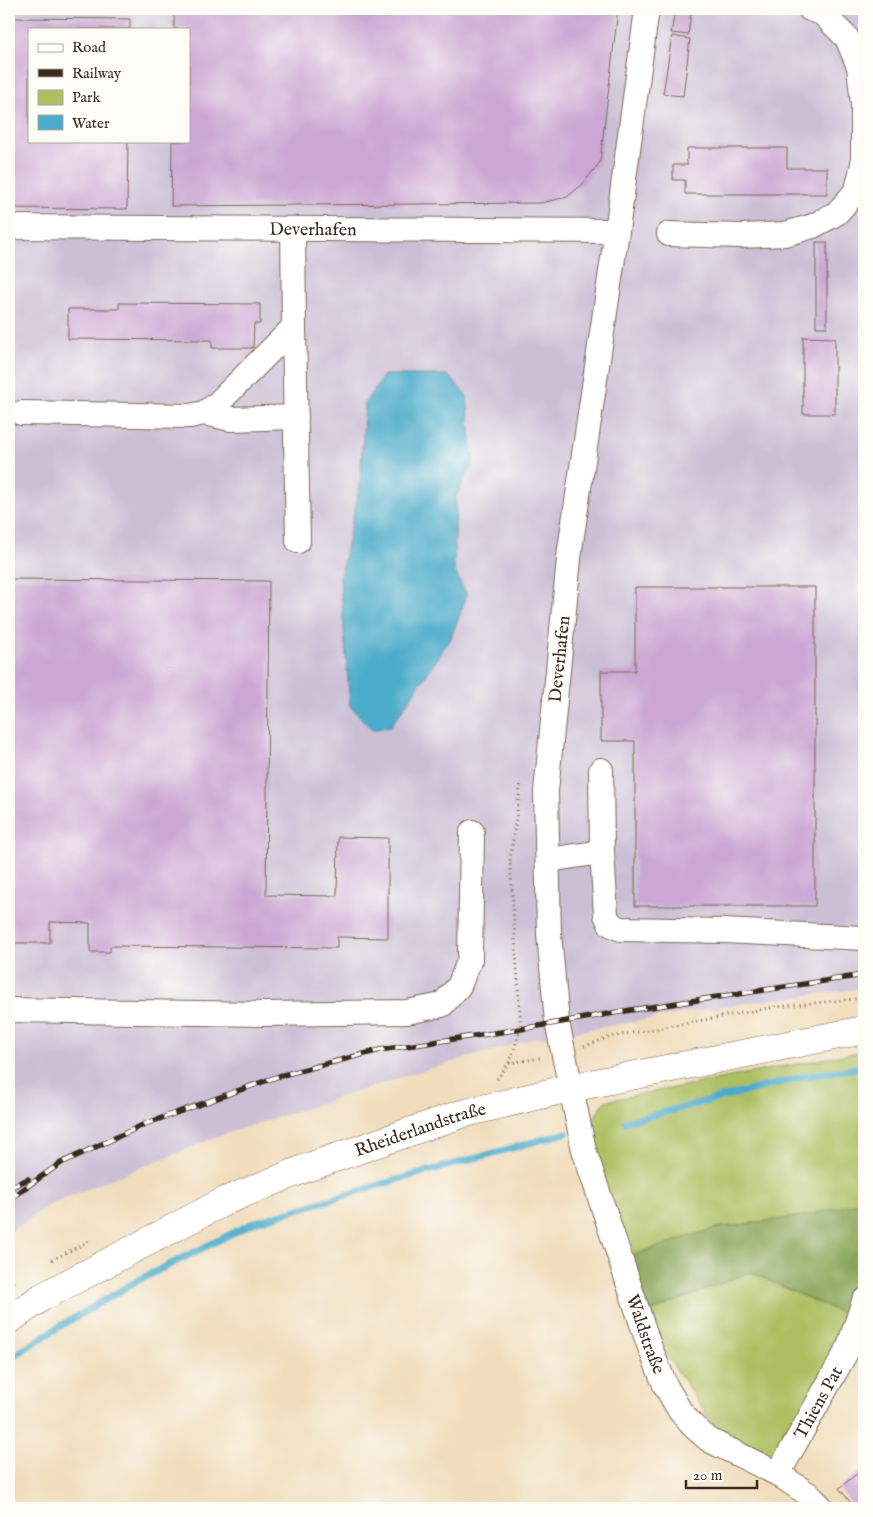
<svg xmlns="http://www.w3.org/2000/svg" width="873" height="1517" font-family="'IM FELL English',serif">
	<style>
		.industrial { fill: #cbbfd6; fill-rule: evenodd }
		.green { fill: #aebf62; stroke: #747440 }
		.forest { fill: #8aa658; stroke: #62683b }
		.water { fill: #4babca; stroke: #436a74 }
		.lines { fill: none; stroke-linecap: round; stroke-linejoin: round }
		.stream { stroke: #4babca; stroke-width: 7 }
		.building { fill: #cca7d4 }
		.minor-casing { stroke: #7b6955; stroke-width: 26 }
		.major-casing { stroke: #7b6955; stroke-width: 29 }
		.path { stroke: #7b6955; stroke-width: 3; stroke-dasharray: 1 4; stroke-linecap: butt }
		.minor { stroke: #fff; stroke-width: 24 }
		.major { stroke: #fff; stroke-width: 28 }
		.rail-casing { stroke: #3b2a1e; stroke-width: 5.5 }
		.rail { stroke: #fdfcf7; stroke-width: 4; stroke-dasharray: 11; stroke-linecap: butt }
		.labels { text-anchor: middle; stroke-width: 4; stroke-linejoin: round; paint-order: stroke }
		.street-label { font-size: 18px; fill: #3b2a1e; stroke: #fdfcf7 }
	</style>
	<rect width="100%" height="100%" fill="#fdfcf7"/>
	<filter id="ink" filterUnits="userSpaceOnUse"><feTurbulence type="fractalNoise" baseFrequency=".02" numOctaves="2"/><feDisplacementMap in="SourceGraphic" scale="10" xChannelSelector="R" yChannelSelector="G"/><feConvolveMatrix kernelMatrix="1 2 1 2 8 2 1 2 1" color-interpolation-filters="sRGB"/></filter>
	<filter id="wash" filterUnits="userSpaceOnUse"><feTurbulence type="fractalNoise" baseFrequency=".0096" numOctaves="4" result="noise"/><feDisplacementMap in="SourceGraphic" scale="20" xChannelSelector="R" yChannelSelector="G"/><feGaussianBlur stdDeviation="1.12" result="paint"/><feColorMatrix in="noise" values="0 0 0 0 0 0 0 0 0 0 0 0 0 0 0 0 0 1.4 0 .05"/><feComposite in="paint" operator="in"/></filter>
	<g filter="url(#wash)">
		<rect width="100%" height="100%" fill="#f1ddbc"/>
		<path class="industrial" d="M9,9H864V988L739,1004L533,1039L418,1072L222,1135L52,1203L9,1233ZM29,29H189V141H29Z"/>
		<path class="green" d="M864,1051V1201L811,1215L716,1228L630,1256L594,1153L590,1124L605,1101Z
			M750,1272L850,1317L843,1344L777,1464L713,1424L663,1350L649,1312Z"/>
		<path class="forest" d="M864,1201V1275L850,1317L750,1272L649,1312L630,1256L716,1228L811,1215Z"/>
		<path class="water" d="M384,375H448L467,396L473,462L456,496L454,570L467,595L450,640L391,726L372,730L350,706L340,578L360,484L365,403Z"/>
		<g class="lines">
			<path class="stream" d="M625,1122L807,1076L864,1067
				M9,1359L57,1328L135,1282L255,1222L396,1180L566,1133"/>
		</g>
		<g id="blocks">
			<path class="building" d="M174,9H618L600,162L583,184L567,197L541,203L171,206L172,141H189V29H174Z
				M675,10L691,12L688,35L671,33Z
				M9,18L130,19V29H29V141H128L127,209L9,208Z
				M672,36L690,39L683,96L663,94Z
				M687,148H787V168H827V194H685V180H673V165H687Z
				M816,242H827V327H816Z
				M119,303L260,304V324H254L253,348H212V340L68,339V309H119Z
				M803,337L835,338V414H803Z
				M9,579L269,581L266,895L337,896L338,837L388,838V938L337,937V948L110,946V952H90V923L50,922V943H9Z
				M863,586H864V799H861Z
				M635,587H815V906H635V741H601V671H635Z
				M864,1468V1508H855L839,1488Z"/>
		</g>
	</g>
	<g filter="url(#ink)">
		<use href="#blocks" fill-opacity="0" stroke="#7b6955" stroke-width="1"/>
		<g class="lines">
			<g class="minor-casing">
				<g id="minor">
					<path id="s1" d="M647,9L617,231L570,549L546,791L549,934L557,1022L584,1150L649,1345L665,1385L680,1411L693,1426L709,1440L778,1474L808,1494L822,1508"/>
					<path id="s2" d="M9,227L617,231"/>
					<path d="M669,234L741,236L785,234L813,226L837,213L857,190L863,164V104L859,67L847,38L822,13L810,9"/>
					<path d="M294,327L298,541"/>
					<path d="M21,413L190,416L204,413L216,405L294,327L293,229"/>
					<path d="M204,413L231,419L296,417"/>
					<path d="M601,770L602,852L606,915L610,924L621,929L724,931L864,938"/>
					<path d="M548,860L602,852"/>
					<path d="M9,1010L265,1014L407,1012L442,1005L459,986L470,959L472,832"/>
					<path id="s3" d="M778,1474L848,1349L864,1301"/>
				</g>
			</g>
			<g class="major-casing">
				<g id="major">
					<path id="s4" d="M9,1320L42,1297L225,1201L306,1168L461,1114L570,1088L864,1030"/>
				</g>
			</g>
			<path class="path" d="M584,1046L610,1037L775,1007L864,998
				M509,1063L521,1029L510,861L521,782
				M497,1079L509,1063L540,1058
				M52,1260L91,1240
				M9,1285L17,1281"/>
			<use href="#minor" class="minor"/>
			<use href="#major" class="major"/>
			<g class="rail-casing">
				<path id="rail" d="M9,1188L28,1179
					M9,1199L61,1163L145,1124L279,1076L380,1050L521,1029L631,1010L864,975"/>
			</g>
			<use href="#rail" class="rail"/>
		</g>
	</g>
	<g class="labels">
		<g class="street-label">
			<text dy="6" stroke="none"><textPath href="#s2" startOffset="304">Deverhafen</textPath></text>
			<text transform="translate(559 659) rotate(-84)" y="6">Deverhafen</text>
			<text dy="6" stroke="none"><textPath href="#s4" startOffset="455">Rheiderlandstraße</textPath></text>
			<text dy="6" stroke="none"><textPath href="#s1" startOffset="1345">Waldstraße</textPath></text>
			<text dy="6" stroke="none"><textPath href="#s3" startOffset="82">Thiens Pat</textPath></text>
		</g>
	</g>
	<rect width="873" height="1517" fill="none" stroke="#fdfcf7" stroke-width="30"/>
	<rect x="28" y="28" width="162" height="115" fill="#fdfcf7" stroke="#afa8a0"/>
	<rect x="38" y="44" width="25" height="8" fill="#ffffff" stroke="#afa8a0"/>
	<text x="72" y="52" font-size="15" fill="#3b2a1e">Road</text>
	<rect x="38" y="69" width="25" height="8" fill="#3b2a1e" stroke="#afa8a0"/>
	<text x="72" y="78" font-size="15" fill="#3b2a1e">Railway</text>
	<rect x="38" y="90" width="25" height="15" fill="#aebf62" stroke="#afa8a0"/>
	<text x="72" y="102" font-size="15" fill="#3b2a1e">Park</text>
	<rect x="38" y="115" width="25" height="15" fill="#4babca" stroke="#afa8a0"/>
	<text x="72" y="128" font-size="15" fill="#3b2a1e">Water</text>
	<path d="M686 1480v8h71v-8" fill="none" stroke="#3b2a1e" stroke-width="2.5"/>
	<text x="693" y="1480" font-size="15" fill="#3b2a1e" stroke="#fdfcf7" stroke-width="4" paint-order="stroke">20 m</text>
</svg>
